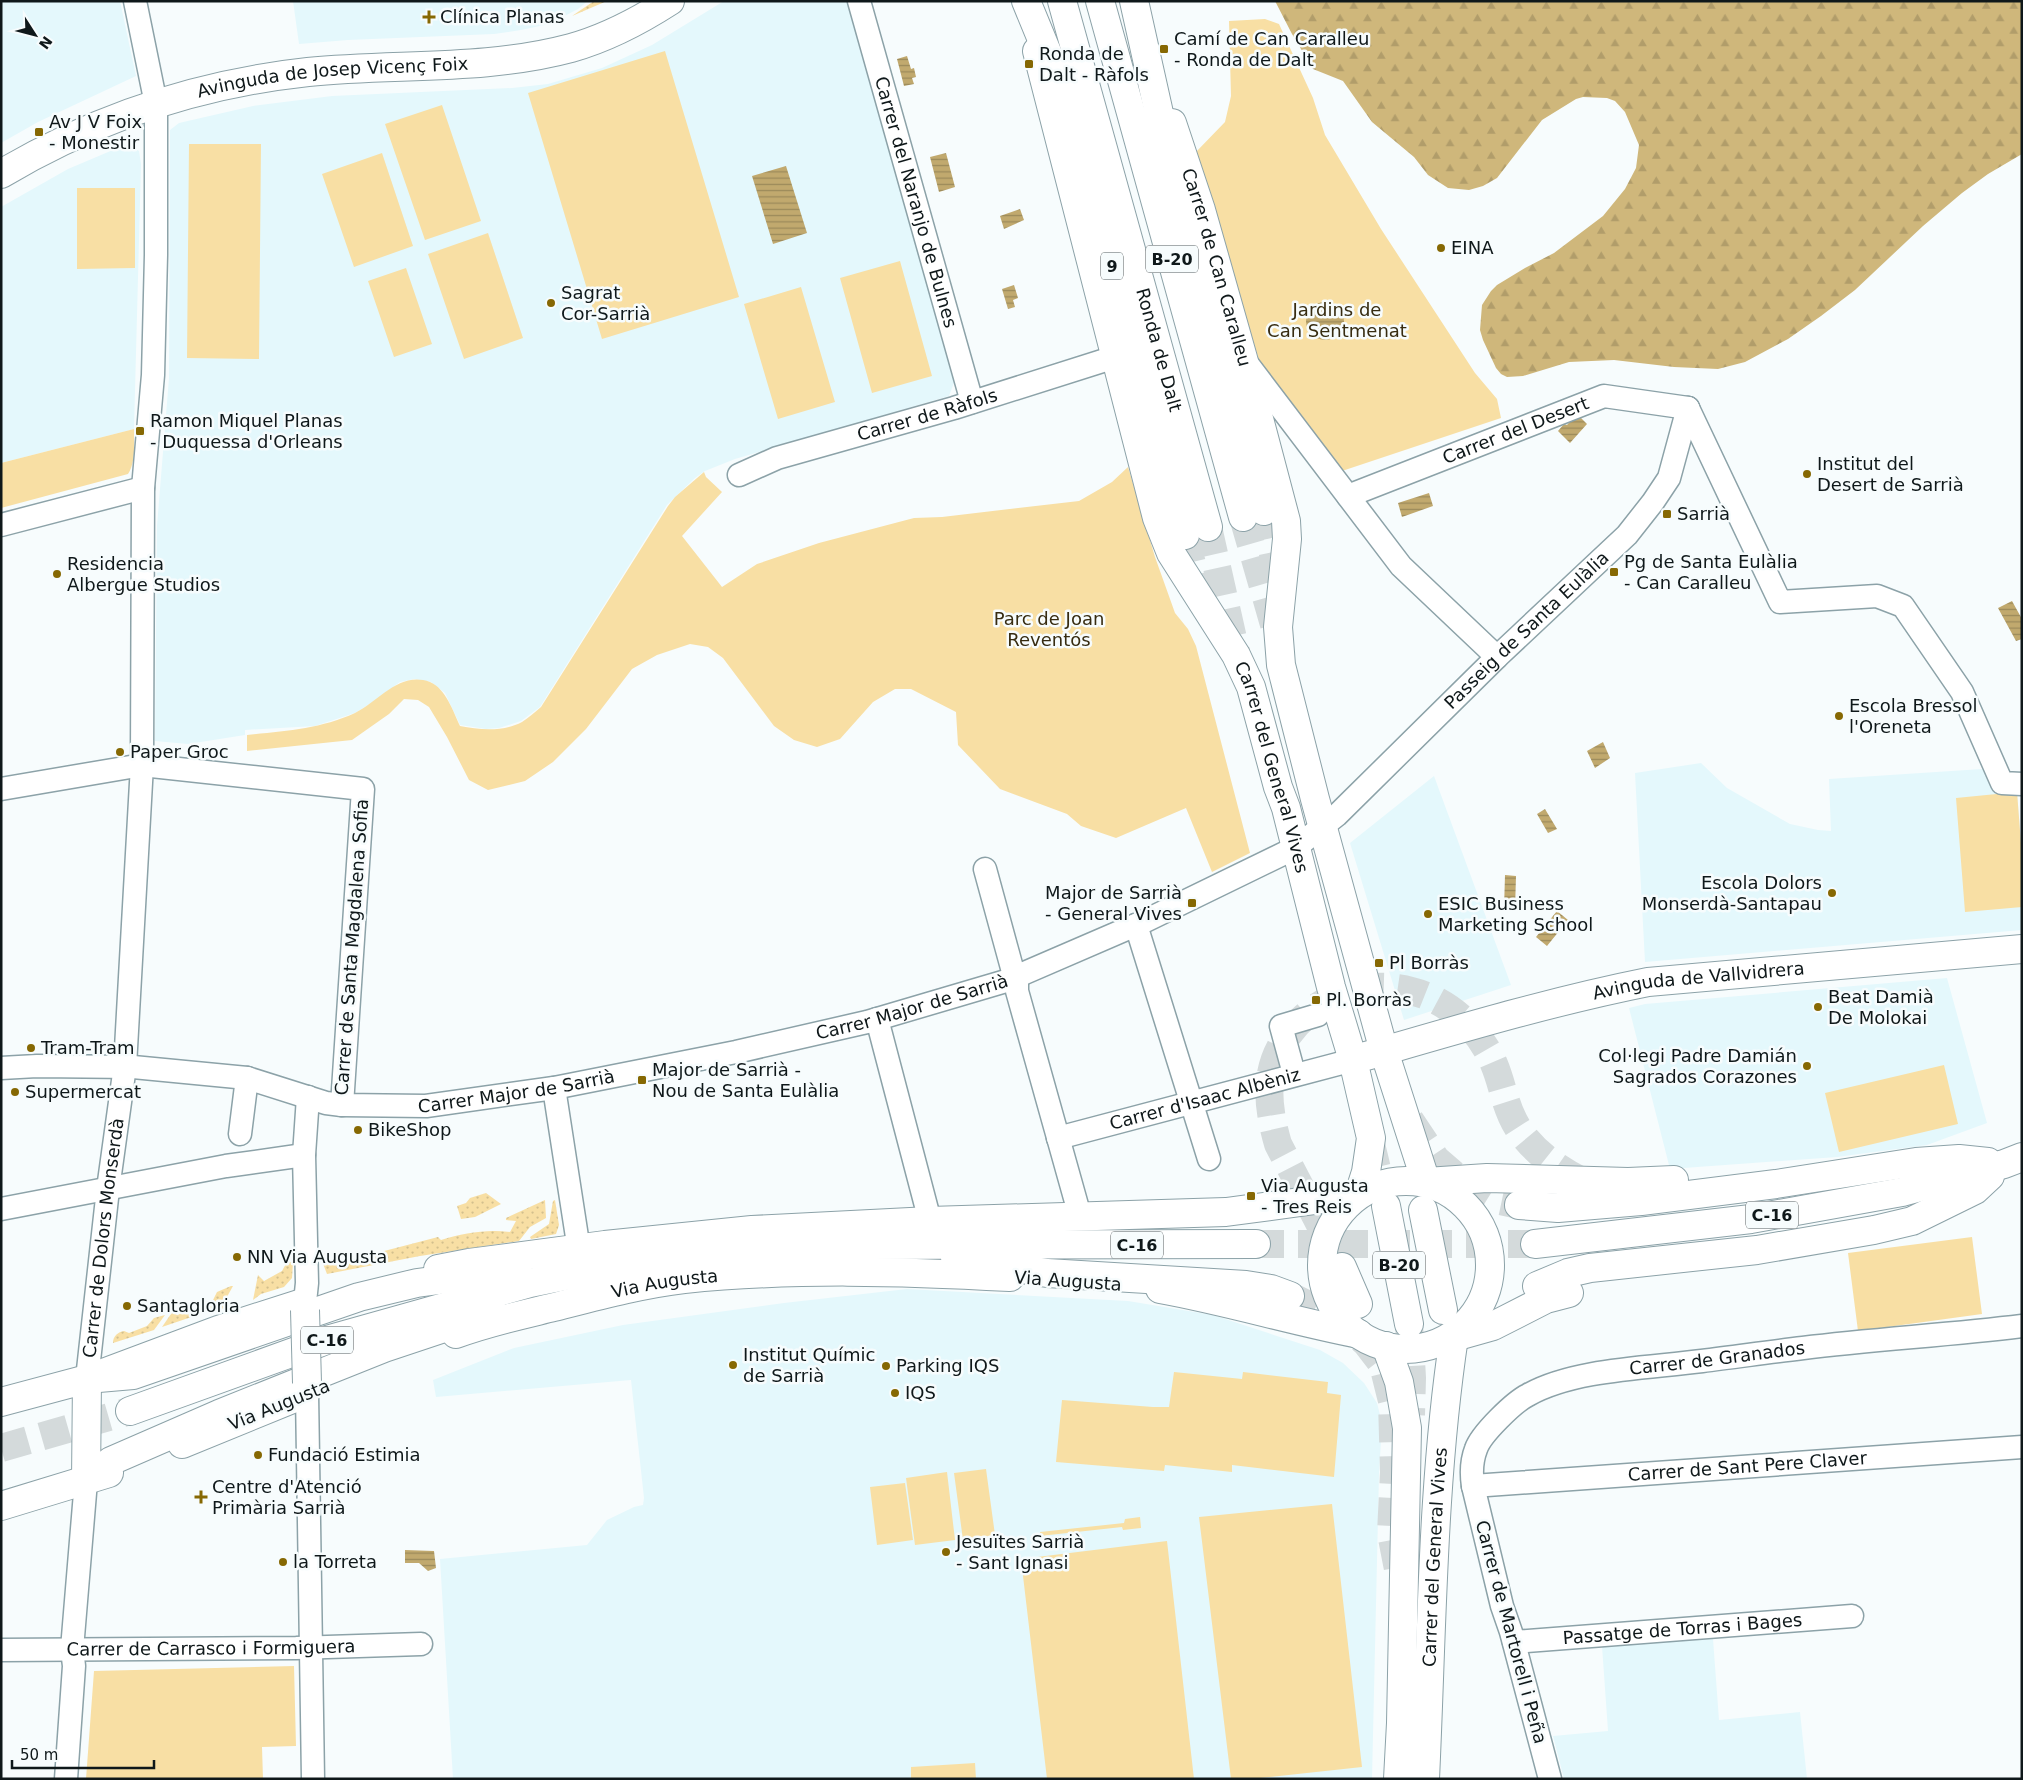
<svg xmlns="http://www.w3.org/2000/svg" width="2023" height="1780" font-family="'DejaVu Sans',sans-serif">
	<style>
		.built { fill: #e4f8fc }
		.grass { fill: url(#grass-dots) }
		.forest { fill: url(#forest-firs) }
		.green { fill: #f8dfa4 }
		.water { fill: url(#water-rules) }
		.lines { fill: none; stroke-linecap: round; stroke-linejoin: round }
		.highway-tunnel { stroke: #d4dadb; stroke-width: 28; stroke-dasharray: 28 14; stroke-linecap: butt }
		.street-casing { stroke: #8ca2a8; stroke-width: 25 }
		.secondary-casing { stroke: #8ca2a8; stroke-width: 30 }
		.highway-casing { stroke: #8ca2a8; stroke-width: 30 }
		.street { stroke: #fff; stroke-width: 22 }
		.secondary { stroke: #fff; stroke-width: 28 }
		.highway { stroke: #fff; stroke-width: 28 }
		.secondary-bridge-casing { stroke: #8ca2a8; stroke-width: 30; stroke-linecap: butt }
		.secondary-bridge { stroke: #fff; stroke-width: 28 }
		.poi-dot { fill: #866803; stroke: #f7fcfd; stroke-width: 2 }
		.labels { text-anchor: middle; stroke-width: 5; stroke-linejoin: round; paint-order: stroke }
		.shield { fill: #f7fcfd; stroke: #555c5e; stroke-width: 1 }
		.shield-label { font-size: 16px; font-weight: bold; fill: #0f181a }
		.poi-label { font-size: 18px; fill: #0f181a; stroke: #f7fcfd; text-anchor: start }
		.street-label { font-size: 18px; fill: #0f181a; stroke: #f7fcfd }
		.park-label { font-size: 18px; fill: #372c11; stroke: #f7fcfd }
	</style>
	<defs>
		<pattern id="grass-dots" width="8" height="8" patternUnits="userSpaceOnUse" patternTransform="scale(1.25)"><rect width="8" height="8" fill="#f8dfa4"/><path d="M2 2h.1M6 6h.1" fill="none" stroke="#d3bf8d" stroke-width="1.8" stroke-linecap="round"/></pattern>
		<pattern id="forest-firs" width="22" height="20" patternUnits="userSpaceOnUse" patternTransform="scale(1.25)"><rect width="22" height="20" fill="#cfb77b"/><path d="M5 1l3.5 6h-7zM16 11l3.5 6h-7z" fill="#b19d6a"/></pattern>
		<pattern id="water-rules" width="6" height="5" patternUnits="userSpaceOnUse" patternTransform="scale(1.25)"><rect width="6" height="5" fill="#c1a96e"/><path d="M0 2.5h6" fill="none" stroke="#9b895a"/></pattern>
	</defs>
	<rect width="100%" height="100%" fill="#f7fcfd"/>
	<path class="built" d="M1,1H120L136,76L38,122L1,143Z
		M293,1H588L578,9L549,24L521,30L494,34L348,40L299,44Z
		M724,1H851L878,111L955,380L949,396L735,459L705,471L695,478L667,505L540,707L521,721L499,728L486,729L460,725L445,693L431,682L414,679L400,682L373,702L355,713L315,726L245,730V735L188,744L155,741L157,526L169,378L170,130L179,123L253,106L332,96L512,88L548,84L602,68L652,45Z
		M127,144L131,145L139,151L141,164L134,429L1,463V207L68,169Z
		M1701,763L1727,788L1790,824L1818,830L1831,831L1829,779L1982,769L1989,782L2017,792L2022,856V930L1645,962L1635,773Z
		M1434,776L1511,985L1404,1020L1350,843Z
		M1947,978L1987,1123L1927,1145L1837,1157L1670,1169L1629,1008L1645,1004Z
		M907,1289L1128,1301L1213,1315L1320,1350L1343,1363L1364,1383L1377,1403L1382,1423L1379,1474L1372,1779H453L440,1559L587,1545L607,1520L634,1507L643,1505L644,1498L631,1380L436,1397L433,1380L514,1348L623,1325L784,1303Z
		M1713,1639L1719,1720L1800,1712L1807,1779H1564L1553,1736L1608,1731L1602,1646Z"/>
	<path class="grass" d="M594,1H607L572,16Z
		M486,1193L501,1204L475,1217L461,1219L457,1206L466,1203L470,1198Z
		M545,1200L546,1218L530,1227L519,1241L420,1256L327,1274L322,1261L321,1253L333,1255L331,1258L335,1263L343,1259L346,1256H365L438,1237L441,1240C464,1233 486,1229 510,1232L516,1221L506,1220V1218Z
		M555,1200L559,1225L556,1234L531,1239L530,1237L549,1224L553,1201Z
		M287,1262H293L292,1278L284,1287L261,1294L253,1300L258,1275L264,1281L282,1271Z
		M231,1286H233L228,1295L226,1309L218,1308L162,1327L173,1311L177,1315L212,1302L217,1292Z
		M165,1315L154,1330L113,1343C113,1336 118,1332 124,1331L129,1333L147,1326L154,1318Z"/>
	<path class="forest" d="M1275,1H2022V154L1988,174L1962,193L1923,226L1855,290L1821,316L1788,339L1745,362L1718,369L1674,367L1614,360L1569,362L1523,376L1507,377L1501,374L1496,368L1483,340L1480,330L1482,305L1491,291L1497,285L1525,268L1554,253L1603,216L1625,189L1636,168L1639,145L1625,112L1615,101L1607,98L1583,97L1576,99L1542,120L1497,178L1483,186L1469,190L1448,188L1428,175L1414,157L1372,122L1343,81L1313,69L1292,34Z"/>
	<path class="green" d="M1265,19L1279,24L1313,98L1325,135L1381,229L1475,373L1497,399L1501,418L1342,471L1259,360L1195,153L1225,122L1231,96L1229,21Z
		M665,51L739,297L602,339L528,93Z
		M442,105L481,221L425,240L385,124Z
		M189,144H261L259,359L187,358Z
		M382,153L413,246L354,267L322,174Z
		M77,188H135V268L77,269Z
		M488,233L523,338L464,359L428,254Z
		M900,261L932,376L872,393L840,278Z
		M406,268L432,344L394,357L368,281Z
		M801,287L835,402L778,419L744,304Z
		M134,429C134,443 136,462 128,474L1,508V463Z
		M1128,467L1155,557L1175,613L1188,629L1196,646L1250,853L1212,872L1186,808L1116,838L1081,826L1067,814L1000,789L958,745L956,712L911,689H895L873,702L840,739L817,747L794,740L774,726L723,658L708,647L690,644L657,655L632,669L586,729L553,762L525,781L488,790L469,780L447,737L429,707L418,700L404,699L389,714L352,740L247,751V735C285,731 320,729 355,713C380,701 399,671 430,682C446,689 453,711 460,726C480,730 503,732 522,722C528,718 535,712 541,707L668,506L675,497L704,472L706,477L722,492L682,536L722,587L757,564L819,543L914,518L942,517L1079,501L1112,482Z
		M2017,792L2022,856V907L1965,912L1956,798Z
		M1944,1065L1958,1124L1839,1152L1825,1093Z
		M1972,1237L1982,1314L1858,1331L1848,1253Z
		M1174,1372L1242,1379L1243,1372L1328,1382L1327,1393L1341,1395L1334,1477L1232,1465V1472L1165,1465L1164,1471L1056,1462L1062,1400L1153,1407H1169Z
		M986,1469L995,1535L963,1540L954,1473Z
		M947,1472L955,1540L915,1545L906,1478Z
		M905,1483L913,1540L877,1545L870,1487Z
		M1332,1504L1362,1767L1251,1779H1231L1199,1517Z
		M1140,1517L1141,1528L1123,1530L1122,1527L1040,1536V1532L1124,1523L1125,1519Z
		M1167,1541L1194,1779H1047L1021,1559Z
		M294,1666L296,1746L262,1747L263,1779H86L94,1671Z
		M975,1763L976,1779H911V1767Z"/>
	<path class="water" d="M907,56L911,69L914,68L916,77L912,78L914,84L904,86L897,59Z
		M946,153L955,187L939,192L930,157Z
		M786,166L807,233L773,244L752,176Z
		M1020,209L1024,220L1004,229L1000,216Z
		M1014,285L1018,298L1013,300L1015,307L1008,309L1002,289Z
		M1306 321a19 19 0 1 1 38 0a19 19 0 1 1-38 0Z
		M1579,416L1587,424L1570,443L1558,431L1564,424L1567,425L1573,418Z
		M1429,493L1433,506L1402,517L1398,503Z
		M2012,601L2022,619V639L2016,641L1998,608Z
		M1603,742L1610,758L1595,768L1587,751Z
		M1545,809L1557,829L1548,833L1537,814Z
		M1505,875L1516,876L1515,910L1504,909Z
		M1557,911L1568,920L1547,946L1536,937Z
		M405,1550L434,1551L436,1568L428,1571L419,1563H405Z"/>
	<g class="lines">
		<path class="highway-tunnel" d="M1264,511L1279,582
			M1243,517L1277,635
			M1208,527L1236,652
			M1185,535L1193,568L1202,593
			M1410,1120L1436,1159L1459,1179L1491,1199L1519,1205
			M1370,1140L1386,1206
			M1256,1244H1535
			M1342,1267L1278,1144C1268,1109 1263,1073 1284,1041C1302,1013 1330,994 1363,988C1420,980 1472,1012 1494,1064C1503,1085 1505,1108 1518,1128C1534,1153 1561,1171 1588,1184
			M1290,1296L1332,1316L1349,1328L1366,1343L1383,1365L1392,1401L1394,1472L1391,1533L1398,1569
			M1409,1324L1412,1378L1411,1415
			M1,1448L130,1411"/>
		<g class="street-casing">
			<g id="street">
				<path id="s1" d="M859,1L972,402"/>
				<path d="M1246,362L1401,566L1497,657"/>
				<path d="M1688,408L1780,602L1877,596L1903,606L1962,692L2002,783L2022,784"/>
				<path id="s2" d="M739,475L777,458L954,408L1115,357"/>
				<path id="s3" d="M1348,496L1604,396L1688,408"/>
				<path d="M1,525L143,488"/>
				<path d="M1,789L142,765L363,789L342,1105"/>
				<path d="M985,869L1012,968L1017,976V991L1080,1216"/>
				<path d="M1136,925L1209,1159"/>
				<path d="M877,1019L930,1221"/>
				<path id="s4" d="M1,1068L37,1066L133,1067L247,1078L326,1103L342,1105L426,1106L554,1088L736,1052L867,1022L1006,981L1145,921L1295,848L1337,815L1497,657L1627,535L1653,502L1669,478L1688,408"/>
				<path d="M1293,1070L1281,1026L1318,1015"/>
				<path d="M554,1088L579,1250"/>
				<path d="M240,1134L247,1078"/>
				<path id="s5" d="M1058,1138L1353,1060"/>
				<path d="M1,1209L226,1166L304,1155"/>
				<path d="M305,1302L307,1283L304,1155L308,1097"/>
				<path id="s6" d="M87,1379L108,1189L125,1066L142,765L143,488L153,375L156,255V104L135,1"/>
				<path d="M307,1393L313,1779"/>
				<path id="s7" d="M1473,1486L2022,1447"/>
				<path id="s8" d="M1514,1642L1852,1616"/>
				<path id="s9" d="M1,1650L296,1648L421,1644"/>
				<path d="M66,1779L74,1666L72,1649L86,1481"/>
				<path id="s10" d="M1550,1779L1511,1632L1502,1606L1473,1486C1471,1473 1471,1462 1476,1449C1481,1434 1514,1402 1528,1395C1574,1369 1649,1368 1702,1361C1735,1357 1769,1352 1803,1348C1876,1339 1949,1335 2022,1326"/>
			</g>
		</g>
		<g class="secondary-casing">
			<g id="secondary">
				<path id="s11" d="M1037,51L1157,518L1171,553L1236,655L1251,687L1278,787L1286,808L1331,987L1353,1060L1371,1138L1366,1172L1359,1194"/>
				<path id="s12" d="M1172,123L1201,210L1243,358L1286,521L1287,539L1278,627L1281,665L1315,799L1384,1051L1426,1182"/>
				<path id="s13" d="M1,174C97,117 197,84 308,72C396,63 485,71 571,48C607,38 639,21 670,1"/>
				<path id="s14" d="M1366,1056C1459,1029 1553,1001 1648,982L2022,949"/>
				<circle cx="1406" cy="1265" r="84"/>
				<path d="M438,1269L469,1263L605,1245L752,1230L930,1221L1226,1212L1359,1194"/>
				<path d="M1160,1289C1227,1301 1292,1321 1359,1334"/>
				<path id="s15" d="M456,1334C488,1322 521,1315 554,1307C597,1296 641,1284 684,1279C793,1268 902,1271 1010,1277"/>
				<path d="M1386,1346L1399,1382L1407,1428L1401,1723L1398,1779"/>
				<path d="M1,1402L87,1379L218,1330L299,1304"/>
				<path d="M182,1444L297,1397"/>
				<path d="M86,1481L87,1379"/>
				<path d="M1,1506L109,1473"/>
				<path id="s16" d="M1425,1779C1432,1631 1432,1483 1454,1337"/>
			</g>
		</g>
		<g class="highway-casing">
			<g id="highway">
				<path d="M1026,1L1061,86L1076,133L1185,535"/>
				<path id="s17" d="M1062,1L1208,527"/>
				<path d="M1100,1L1243,517"/>
				<path d="M1134,1L1169,158L1264,511"/>
				<path d="M1426,1182L1487,1178L1628,1182L1674,1180"/>
				<path d="M1519,1205L1558,1208L1641,1201L1776,1184L1916,1162L1959,1159L1988,1162"/>
				<path d="M1386,1206L1409,1324"/>
				<path d="M1423,1210L1443,1310"/>
				<path d="M1535,1244L1751,1219L1902,1192L2004,1164L2022,1157"/>
				<path d="M955,1258L1047,1273L1246,1285L1271,1289L1290,1296"/>
				<path d="M1342,1267L1358,1304"/>
				<path d="M1537,1286L1568,1273L1590,1268L1757,1250L1874,1230L1912,1221L1975,1190L1990,1176"/>
				<path d="M1454,1337L1493,1326L1546,1299L1569,1293"/>
				<path d="M87,1379L133,1375L359,1297L417,1283L469,1276L507,1277L519,1280"/>
				<path d="M130,1411L327,1340L530,1283L599,1269L663,1260L859,1245L1256,1244"/>
				<path d="M86,1481L111,1461L219,1414L384,1348L453,1325L491,1307"/>
			</g>
		</g>
		<use href="#street" class="street"/>
		<use href="#secondary" class="secondary"/>
		<use href="#highway" class="highway"/>
		<g class="secondary-bridge-casing">
			<path id="secondary-bridge" d="M305,1310L307,1383"/>
		</g>
		<use href="#secondary-bridge" class="secondary-bridge"/>
	</g>
	<g class="poi-dot">
		<path d="M426.5 9.5h5v5h5v5h-5v5h-5v-5h-5v-5h5z"/>
		<rect x="1159" y="44" width="10" height="10" rx="2.5"/>
		<rect x="1024" y="59" width="10" height="10" rx="2.5"/>
		<rect x="34" y="127" width="10" height="10" rx="2.5"/>
		<circle cx="1441" cy="248" r="5"/>
		<circle cx="551" cy="303" r="5"/>
		<rect x="135" y="426" width="10" height="10" rx="2.5"/>
		<circle cx="1807" cy="474" r="5"/>
		<rect x="1662" y="509" width="10" height="10" rx="2.5"/>
		<rect x="1609" y="567" width="10" height="10" rx="2.5"/>
		<circle cx="57" cy="574" r="5"/>
		<circle cx="1839" cy="716" r="5"/>
		<circle cx="120" cy="752" r="5"/>
		<circle cx="1832" cy="893" r="5"/>
		<rect x="1187" y="898" width="10" height="10" rx="2.5"/>
		<circle cx="1428" cy="914" r="5"/>
		<rect x="1374" y="958" width="10" height="10" rx="2.5"/>
		<rect x="1311" y="995" width="10" height="10" rx="2.5"/>
		<circle cx="1818" cy="1007" r="5"/>
		<circle cx="31" cy="1048" r="5"/>
		<circle cx="1807" cy="1066" r="5"/>
		<rect x="637" y="1075" width="10" height="10" rx="2.5"/>
		<circle cx="15" cy="1092" r="5"/>
		<circle cx="358" cy="1130" r="5"/>
		<rect x="1246" y="1191" width="10" height="10" rx="2.5"/>
		<circle cx="237" cy="1257" r="5"/>
		<circle cx="127" cy="1306" r="5"/>
		<circle cx="733" cy="1365" r="5"/>
		<circle cx="886" cy="1366" r="5"/>
		<circle cx="895" cy="1393" r="5"/>
		<circle cx="258" cy="1455" r="5"/>
		<path d="M198.5 1489.5h5v5h5v5h-5v5h-5v-5h-5v-5h5z"/>
		<circle cx="946" cy="1552" r="5"/>
		<circle cx="283" cy="1562" r="5"/>
	</g>
	<g class="labels">
		<g class="shield">
			<rect x="1146" y="245.5" width="52" height="27" rx="4"/>
			<rect x="1101" y="252.5" width="22" height="27" rx="4"/>
			<rect x="1746" y="1201.5" width="52" height="27" rx="4"/>
			<rect x="1111" y="1231.5" width="52" height="27" rx="4"/>
			<rect x="1373" y="1251.5" width="52" height="27" rx="4"/>
			<rect x="301" y="1326.5" width="52" height="27" rx="4"/>
		</g>
		<g class="shield-label">
			<text x="1172" y="265">B-20</text>
			<text x="1112" y="272">9</text>
			<text x="1772" y="1221">C-16</text>
			<text x="1137" y="1251">C-16</text>
			<text x="1399" y="1271">B-20</text>
			<text x="327" y="1346">C-16</text>
		</g>
		<g class="poi-label">
			<text x="440" y="23">Clínica Planas</text>
			<text x="1174" y="45">Camí de Can Caralleu<tspan x="1174" dy="21">- Ronda de Dalt</tspan></text>
			<text x="1039" y="60">Ronda de<tspan x="1039" dy="21">Dalt - Ràfols</tspan></text>
			<text x="49" y="128">Av J V Foix<tspan x="49" dy="21">- Monestir</tspan></text>
			<text x="1451" y="254">EINA</text>
			<text x="561" y="299">Sagrat<tspan x="561" dy="21">Cor-Sarrià</tspan></text>
			<text x="150" y="427">Ramon Miquel Planas<tspan x="150" dy="21">- Duquessa d'Orleans</tspan></text>
			<text x="1817" y="470">Institut del<tspan x="1817" dy="21">Desert de Sarrià</tspan></text>
			<text x="1677" y="520">Sarrià</text>
			<text x="1624" y="568">Pg de Santa Eulàlia<tspan x="1624" dy="21">- Can Caralleu</tspan></text>
			<text x="67" y="570">Residencia<tspan x="67" dy="21">Albergue Studios</tspan></text>
			<text x="1849" y="712">Escola Bressol<tspan x="1849" dy="21">l'Oreneta</tspan></text>
			<text x="130" y="758">Paper Groc</text>
			<text x="1822" y="889" text-anchor="end">Escola Dolors<tspan x="1822" dy="21">Monserdà-Santapau</tspan></text>
			<text x="1182" y="899" text-anchor="end">Major de Sarrià<tspan x="1182" dy="21">- General Vives</tspan></text>
			<text x="1438" y="910">ESIC Business<tspan x="1438" dy="21">Marketing School</tspan></text>
			<text x="1389" y="969">Pl Borràs</text>
			<text x="1828" y="1003">Beat Damià<tspan x="1828" dy="21">De Molokai</tspan></text>
			<text x="1326" y="1006">Pl. Borràs</text>
			<text x="41" y="1054">Tram-Tram</text>
			<text x="1797" y="1062" text-anchor="end">Col·legi Padre Damián<tspan x="1797" dy="21">Sagrados Corazones</tspan></text>
			<text x="652" y="1076">Major de Sarrià -<tspan x="652" dy="21">Nou de Santa Eulàlia</tspan></text>
			<text x="25" y="1098">Supermercat</text>
			<text x="368" y="1136">BikeShop</text>
			<text x="1261" y="1192">Via Augusta<tspan x="1261" dy="21">- Tres Reis</tspan></text>
			<text x="247" y="1263">NN Via Augusta</text>
			<text x="137" y="1312">Santagloria</text>
			<text x="743" y="1361">Institut Químic<tspan x="743" dy="21">de Sarrià</tspan></text>
			<text x="896" y="1372">Parking IQS</text>
			<text x="905" y="1399">IQS</text>
			<text x="268" y="1461">Fundació Estimia</text>
			<text x="212" y="1493">Centre d'Atenció<tspan x="212" dy="21">Primària Sarrià</tspan></text>
			<text x="956" y="1548">Jesuïtes Sarrià<tspan x="956" dy="21">- Sant Ignasi</tspan></text>
			<text x="293" y="1568">la Torreta</text>
		</g>
		<g class="street-label">
			<text dy="6" stroke="none"><textPath href="#s13" startOffset="350">Avinguda de Josep Vicenç Foix</textPath></text>
			<text dy="6" stroke="none"><textPath href="#s1" startOffset="209">Carrer del Naranjo de Bulnes</textPath></text>
			<text dy="6" stroke="none"><textPath href="#s12" startOffset="151">Carrer de Can Caralleu</textPath></text>
			<text dy="6" stroke="none"><textPath href="#s17" startOffset="362">Ronda de Dalt</textPath></text>
			<text dy="6" stroke="none"><textPath href="#s2" startOffset="198">Carrer de Ràfols</textPath></text>
			<text dy="6" stroke="none"><textPath href="#s3" startOffset="180">Carrer del Desert</textPath></text>
			<text dy="6" stroke="none"><textPath href="#s4" startOffset="1660">Passeig de Santa Eulàlia</textPath></text>
			<text dy="6" stroke="none"><textPath href="#s11" startOffset="759">Carrer del General Vives</textPath></text>
			<text transform="translate(352 947) rotate(-86)" y="6">Carrer de Santa Magdalena Sofia</text>
			<text dy="6" stroke="none"><textPath href="#s14" startOffset="342">Avinguda de Vallvidrera</textPath></text>
			<text dy="6" stroke="none"><textPath href="#s4" startOffset="926">Carrer Major de Sarrià</textPath></text>
			<text dy="6" stroke="none"><textPath href="#s4" startOffset="521">Carrer Major de Sarrià</textPath></text>
			<text dy="6" stroke="none"><textPath href="#s5" startOffset="152">Carrer d'Isaac Albèniz</textPath></text>
			<text dy="6" stroke="none"><textPath href="#s6" startOffset="142">Carrer de Dolors Monserdà</textPath></text>
			<text transform="translate(1068 1281) rotate(4)" y="6">Via Augusta</text>
			<text dy="6" stroke="none"><textPath href="#s15" startOffset="215">Via Augusta</textPath></text>
			<text dy="6" stroke="none"><textPath href="#s10" startOffset="610">Carrer de Granados</textPath></text>
			<text transform="translate(279 1405) rotate(-22)" y="6">Via Augusta</text>
			<text dy="6" stroke="none"><textPath href="#s7" startOffset="275">Carrer de Sant Pere Claver</textPath></text>
			<text dy="6" stroke="none"><textPath href="#s16" startOffset="222">Carrer del General Vives</textPath></text>
			<text dy="6" stroke="none"><textPath href="#s8" startOffset="169">Passatge de Torras i Bages</textPath></text>
			<text transform="translate(1511 1632) rotate(75)" y="6">Carrer de Martorell i Peña</text>
			<text dy="6" stroke="none"><textPath href="#s9" startOffset="210">Carrer de Carrasco i Formiguera</textPath></text>
		</g>
		<g class="park-label">
			<text x="1337" y="316">Jardins de<tspan x="1337" dy="21">Can Sentmenat</tspan></text>
			<text x="1049" y="625">Parc de Joan<tspan x="1049" dy="21">Reventós</tspan></text>
		</g>
	</g>
	<rect width="2023" height="1780" fill="none" stroke="#0f181a" stroke-width="5"/>
	<g transform="translate(35 35) rotate(126)" stroke="#f7fcfd" stroke-width="4" paint-order="stroke">
	<path d="M0-4L9 19L0 12L-9 19Z" fill="#0f181a"/>
	<text y="-8" font-size="14" font-weight="bold" text-anchor="middle" fill="#0f181a">N</text>
	</g>
	<path d="M12 1760v8h142v-8" fill="none" stroke="#0f181a" stroke-width="2.5"/>
	<text x="20" y="1760" font-size="15" fill="#0f181a" stroke="#f7fcfd" stroke-width="4" paint-order="stroke">50 m</text>
</svg>
